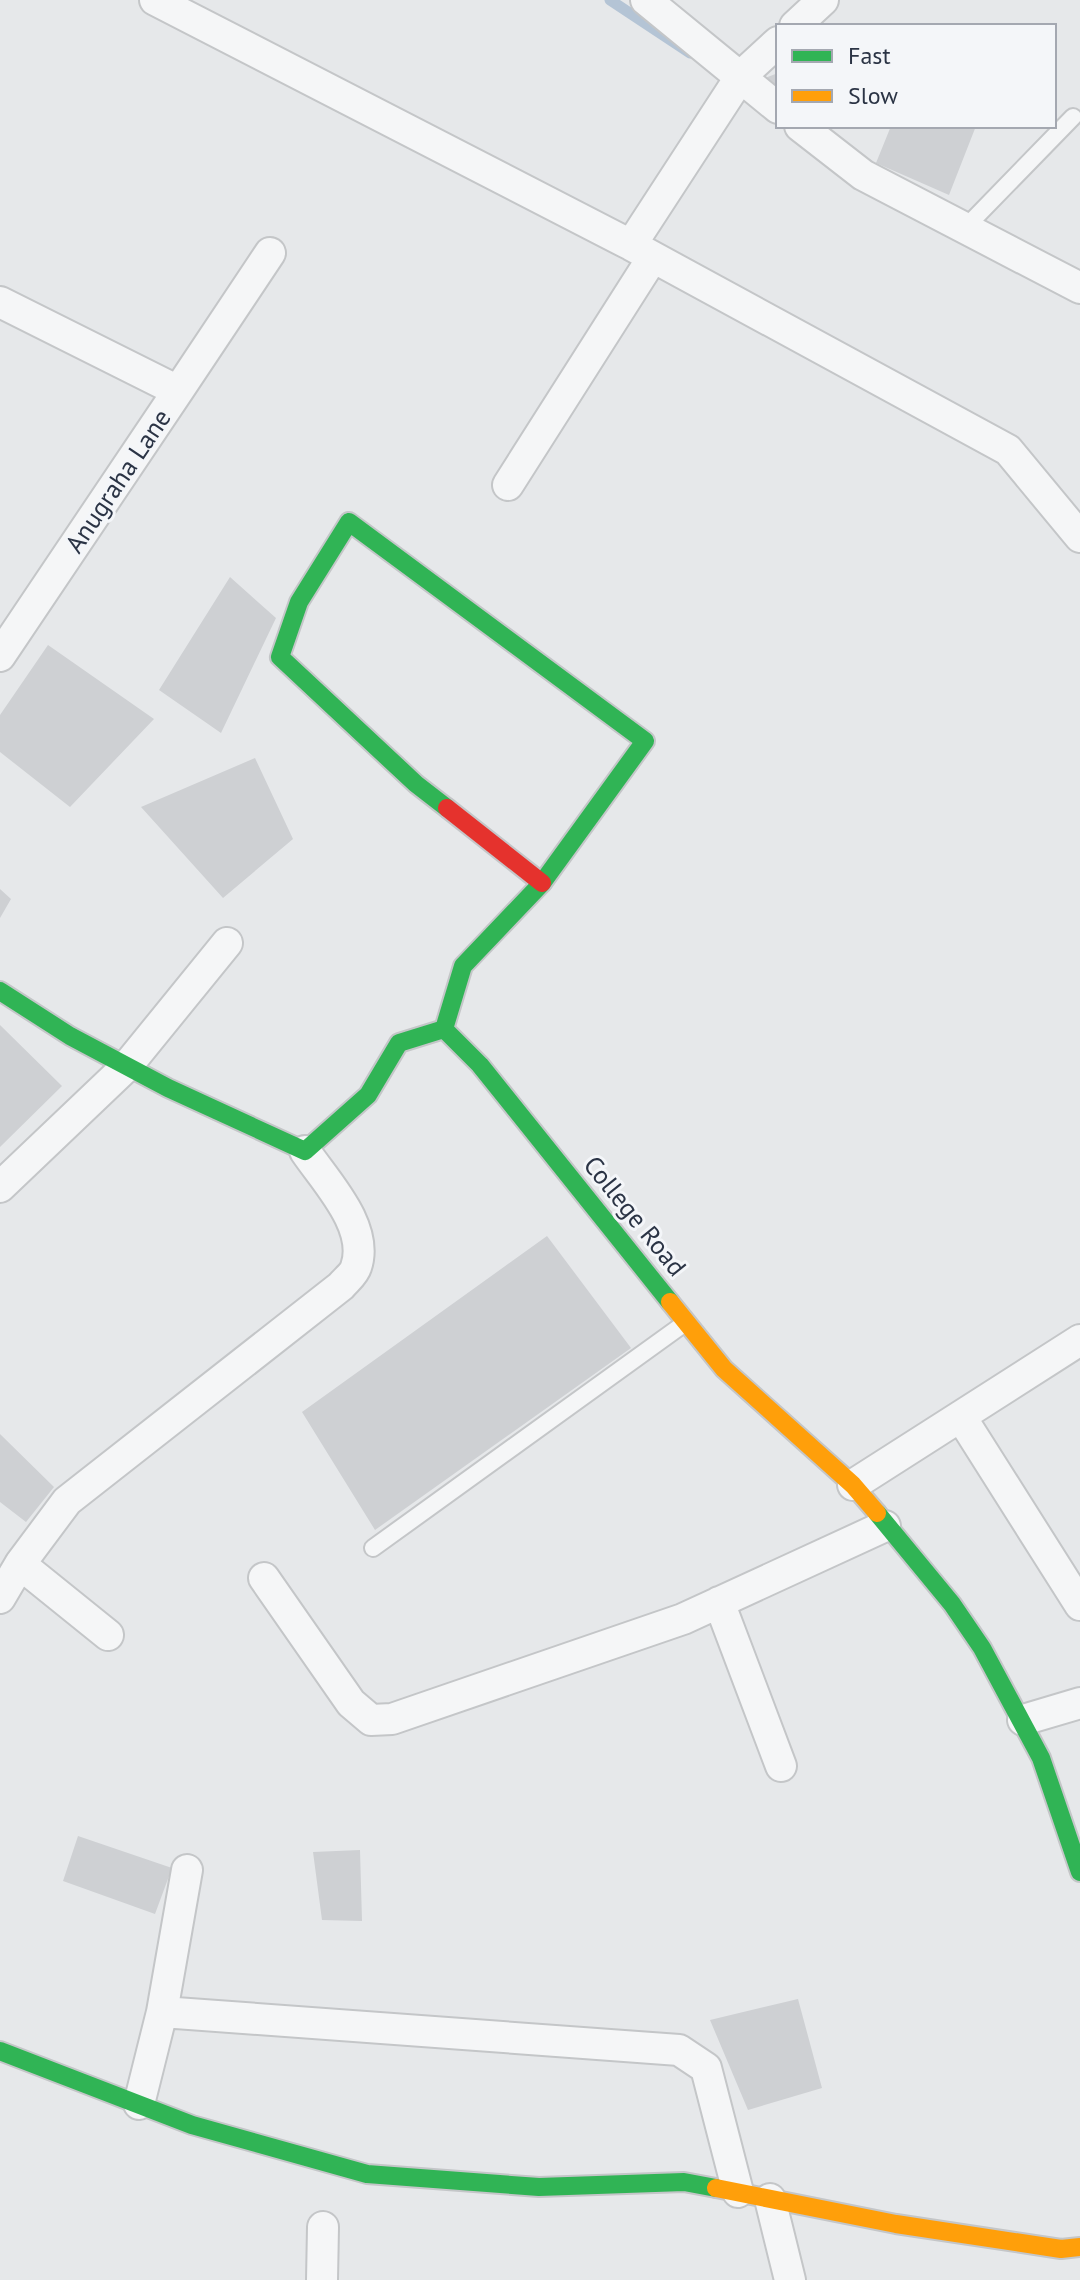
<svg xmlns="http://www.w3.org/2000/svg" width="1080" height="2280" font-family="'PT Sans',sans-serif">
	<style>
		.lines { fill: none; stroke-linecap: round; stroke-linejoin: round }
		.stream { stroke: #b4c4d5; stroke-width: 11 }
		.building { fill: #ced0d3 }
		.lane-casing { stroke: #c4c6c8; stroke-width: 20 }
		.street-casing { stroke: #c4c6c8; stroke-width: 34 }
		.fast-casing { stroke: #c4c6c8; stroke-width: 22 }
		.slow-casing { stroke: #c4c6c8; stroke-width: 22 }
		.jam-casing { stroke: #c4c6c8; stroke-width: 22 }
		.lane { stroke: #f5f6f7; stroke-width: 16 }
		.street { stroke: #f5f6f7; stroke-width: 30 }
		.fast { stroke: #30b455; stroke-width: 18 }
		.slow { stroke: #ff9f0a; stroke-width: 18 }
		.jam { stroke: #e5322d; stroke-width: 18 }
		.labels { text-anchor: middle; stroke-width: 6; stroke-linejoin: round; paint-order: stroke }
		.street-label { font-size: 26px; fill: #2b3445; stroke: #f4f6f9 }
	</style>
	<rect width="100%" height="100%" fill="#e6e8ea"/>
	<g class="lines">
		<path class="stream" d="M610,0L690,53"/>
	</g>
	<path class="building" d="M778,73V88L765,78Z
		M891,126H976L949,195L876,163Z
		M230,577L276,618L221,733L159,690Z
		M48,645L154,719L70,807L0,752V715Z
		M255,758L293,839L223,898L141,807Z
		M0,889L11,899L0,918Z
		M0,1025L62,1086L0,1147Z
		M547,1236L631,1348L375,1530L302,1412Z
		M0,1434L54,1487L26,1522L0,1502Z
		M78,1836L172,1868L155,1914L63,1881Z
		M360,1850L362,1921L322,1920L313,1852Z
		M798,1999L822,2088L748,2110L710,2020Z"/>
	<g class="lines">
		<g class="lane-casing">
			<path id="lane" d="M965,228L1073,117
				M373,1548L685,1323"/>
		</g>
		<g class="street-casing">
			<path id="street" d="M155,0L631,245L1008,450L1080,537
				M646,0L778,108
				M795,26L823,0
				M800,126L863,175L1080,288
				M631,245L741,76L778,42
				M0,302L178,391L0,656
				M178,391L270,253
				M508,485L653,257
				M0,1187L127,1066L227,943
				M961,1417L1080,1605
				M853,1485L1080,1340
				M264,1578L351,1703L371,1720L392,1719L683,1619L885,1526
				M0,1598L20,1564
				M719,1602L781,1766
				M108,1635L20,1564L67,1501L341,1286C346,1280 354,1274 356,1267C370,1227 326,1182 305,1151
				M1023,1720L1080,1703
				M162,2012L187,1870
				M139,2104L162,2012L679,2050L706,2068L738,2192
				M770,2199L790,2280
				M322,2280L323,2227"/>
		</g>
		<g class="fast-casing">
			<path id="fast" d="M0,991L70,1036L168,1088L305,1151L368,1095L399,1043L444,1029L480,1065L670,1302
				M444,1029L463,966L542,883L645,741L349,522L299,602L280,657L416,784L447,808
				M877,1513L952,1604L982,1648L1041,1758L1080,1872
				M0,2051L192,2125L367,2174L539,2187L684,2182L716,2188"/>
		</g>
		<g class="slow-casing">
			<path id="slow" d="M670,1302L724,1369L853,1485L877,1513
				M716,2188L896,2224L1061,2249L1080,2247"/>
		</g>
		<g class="jam-casing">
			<path id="jam" d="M447,808L542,883"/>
		</g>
		<use href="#lane" class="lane"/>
		<use href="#street" class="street"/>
		<use href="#fast" class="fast"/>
		<use href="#slow" class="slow"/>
		<use href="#jam" class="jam"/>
	</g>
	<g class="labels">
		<g class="street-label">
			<text transform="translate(118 481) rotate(-56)" y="9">Anugraha Lane</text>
			<text transform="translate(635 1216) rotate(51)" y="9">College Road</text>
		</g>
	</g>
	<rect x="776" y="24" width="280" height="104" fill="#f4f6f9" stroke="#a4a8b1" stroke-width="2"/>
	<rect x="792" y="50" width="40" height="12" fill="#30b455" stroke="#a4a8b1" stroke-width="2"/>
	<text x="848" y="64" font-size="24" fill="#2b3445">Fast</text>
	<rect x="792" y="90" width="40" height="12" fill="#ff9f0a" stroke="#a4a8b1" stroke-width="2"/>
	<text x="848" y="104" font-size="24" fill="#2b3445">Slow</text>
</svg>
